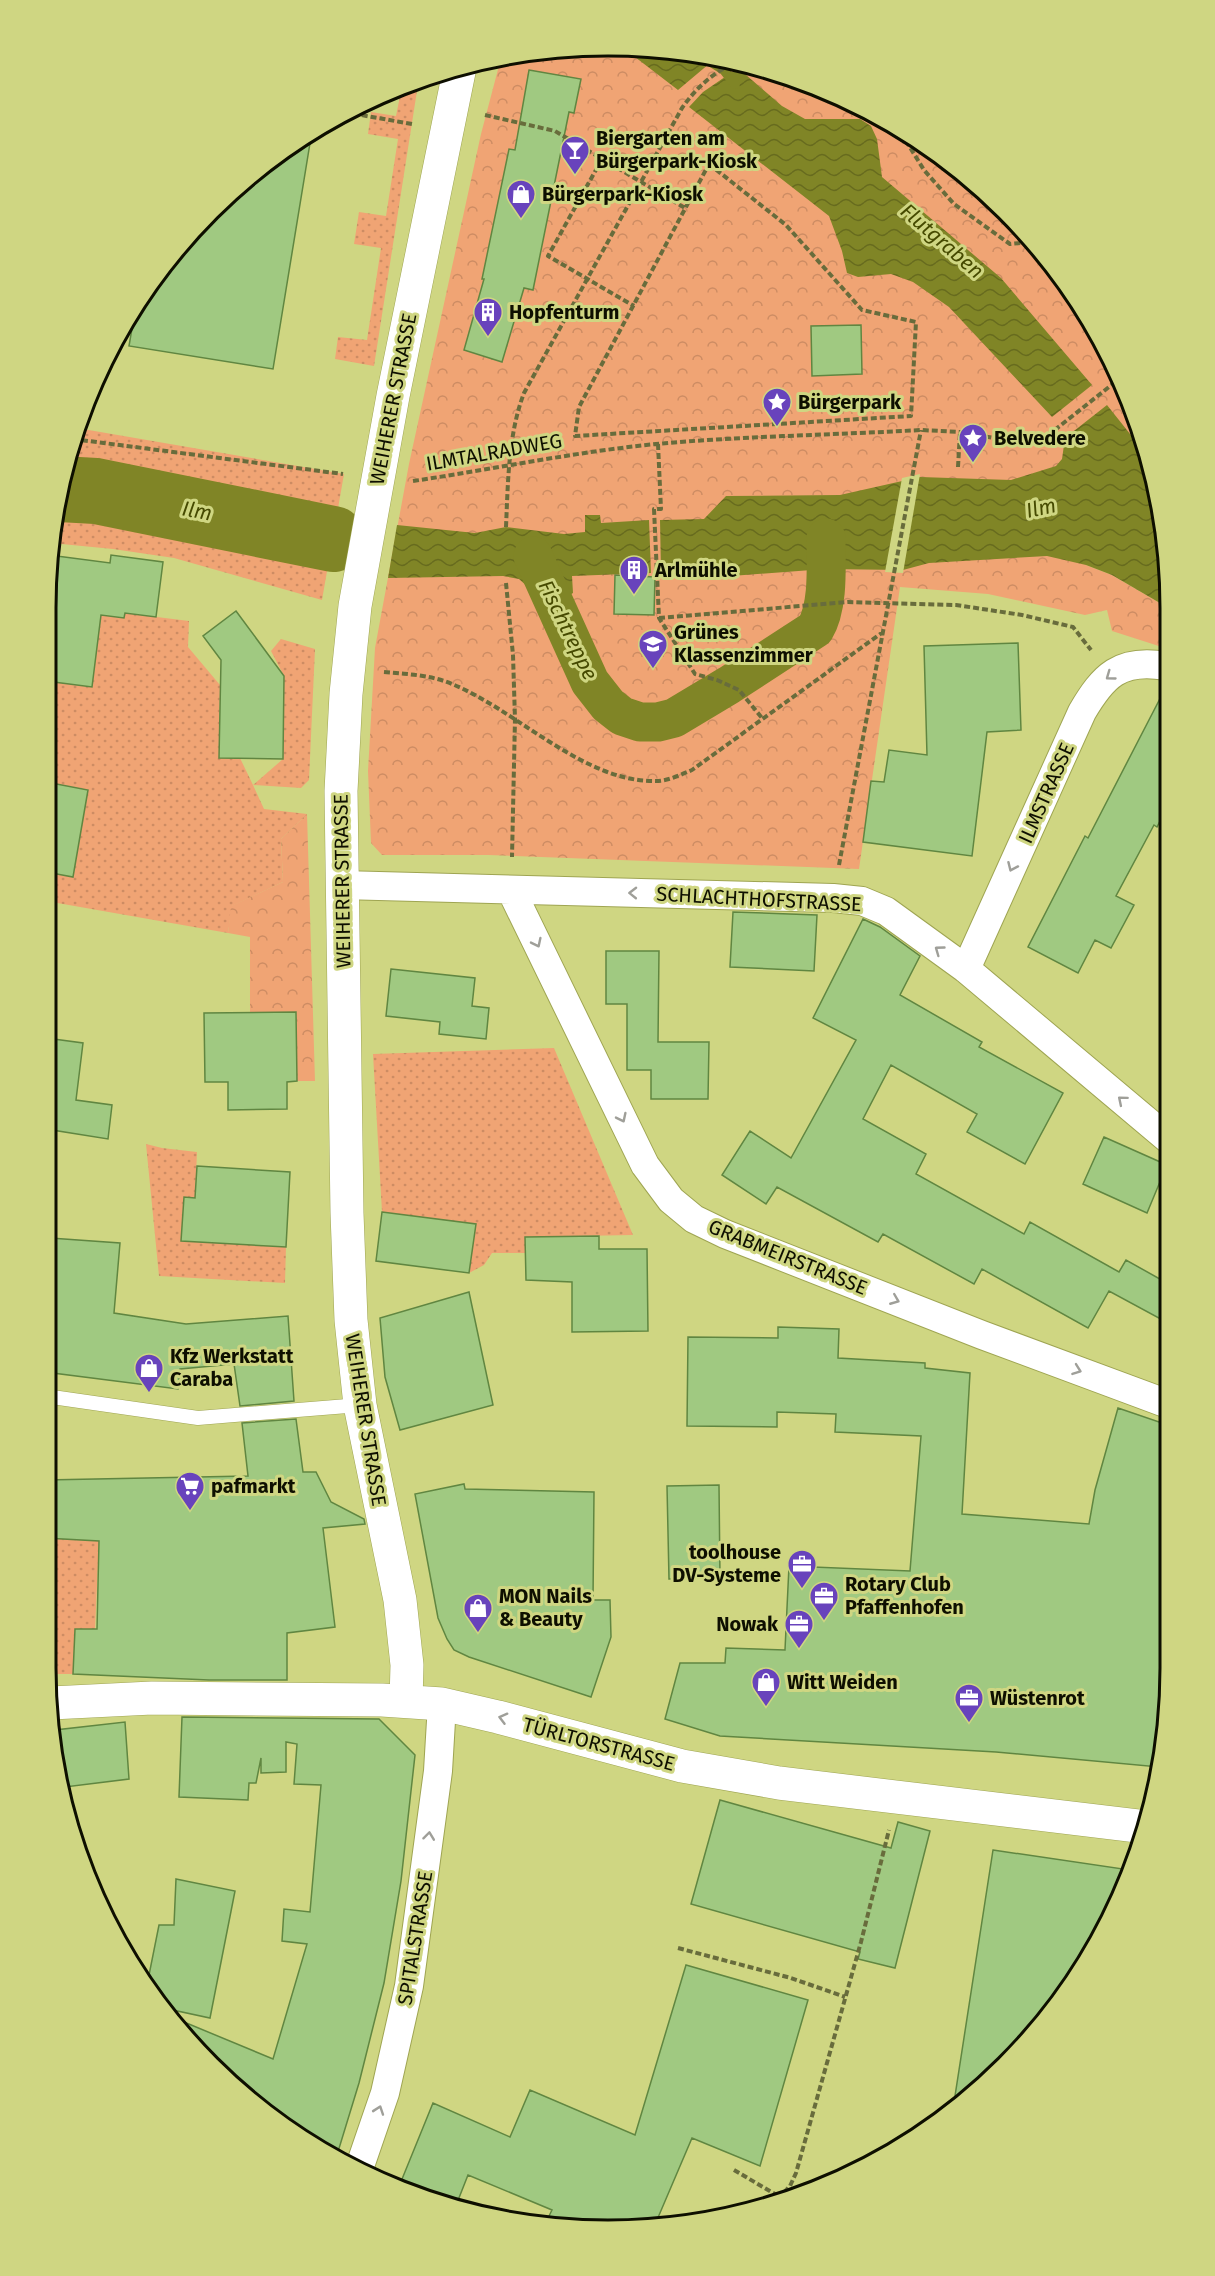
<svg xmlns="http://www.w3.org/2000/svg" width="1215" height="2276" font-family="'Fira Sans',sans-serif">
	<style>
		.grass { fill: url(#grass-dots) }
		.forest { fill: url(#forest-crowns) }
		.water { fill: url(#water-waves) }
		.pier { fill: #cfd682 }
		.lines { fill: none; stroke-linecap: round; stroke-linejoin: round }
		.stream { stroke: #808526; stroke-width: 10 }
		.canal { stroke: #808526; stroke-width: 39 }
		.river { stroke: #808526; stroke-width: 66 }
		.building { fill: #a0c981; stroke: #608641; stroke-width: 1.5 }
		.service-casing { stroke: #9fa552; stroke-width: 15 }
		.minor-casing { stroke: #9fa552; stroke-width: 30 }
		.tertiary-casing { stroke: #9fa552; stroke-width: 34 }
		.path { stroke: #686c3c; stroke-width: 4; stroke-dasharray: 6 3; stroke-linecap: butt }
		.service { stroke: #fff; stroke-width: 14 }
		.minor { stroke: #fff; stroke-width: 28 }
		.tertiary { stroke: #fff; stroke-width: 33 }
		.oneway { stroke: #9f9f99 }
		.labels { text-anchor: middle; stroke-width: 6; stroke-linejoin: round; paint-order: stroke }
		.poi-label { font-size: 20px; font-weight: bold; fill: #0e0f00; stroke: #cfd682; text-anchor: start }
		.street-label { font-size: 20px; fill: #0e0f00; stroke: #cfd682 }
		.water-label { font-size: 21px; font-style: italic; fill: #464a00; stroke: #cfd682 }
		.rim { fill: none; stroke: #0e0f00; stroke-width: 3 }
	</style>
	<defs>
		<pattern id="grass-dots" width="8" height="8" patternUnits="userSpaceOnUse" patternTransform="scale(1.5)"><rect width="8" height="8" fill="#f0a474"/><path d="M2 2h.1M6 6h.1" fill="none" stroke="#cd8c63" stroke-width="1.8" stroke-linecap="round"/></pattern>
		<pattern id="forest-crowns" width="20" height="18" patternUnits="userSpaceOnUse" patternTransform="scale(1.5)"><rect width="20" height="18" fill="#f0a474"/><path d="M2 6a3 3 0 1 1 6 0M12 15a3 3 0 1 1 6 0" fill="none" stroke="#cd8c63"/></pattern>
		<pattern id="water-waves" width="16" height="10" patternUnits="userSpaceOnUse" patternTransform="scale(1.5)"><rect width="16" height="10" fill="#808526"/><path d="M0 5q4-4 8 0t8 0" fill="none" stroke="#676b1e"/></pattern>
	</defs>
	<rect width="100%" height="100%" fill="#cfd682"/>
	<path class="grass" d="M419,78L374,366L335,359L338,337L367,340L381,248L354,244L359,212L386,216L398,139L368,134L371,112L396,116L402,86Z
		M77,428L344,474L322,600L174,558L113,549L51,543L64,462Z
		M125,613L189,621L188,647L220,685L219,758H240L253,785L283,759L284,676L271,651L281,639L315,649L309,780L301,788L253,785L264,809L307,814L281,839L283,882L232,906L228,933L46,901V872L73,877L88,790L46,782L53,742L46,740V681L92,687L101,615L124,618Z
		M554,1048L633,1235L525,1237V1253H492L484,1265L469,1273L475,1224L382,1212L373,1054Z
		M146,1144L162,1148L197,1152L195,1198L182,1241L286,1247L285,1283L159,1276Z
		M45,1538L99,1541L95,1629L75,1630L73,1674H46Z"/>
	<path class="forest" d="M645,46L753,64L857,103L978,184L1054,265L1127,392L1157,505L1086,565L1112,575L1165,606V648L1112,631L1107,610L1085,615L988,594L900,587L859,869L488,855H382L371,843L368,771L375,648L409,464L481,134L501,58L534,50Z
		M307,814L315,1081H297L296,1012L250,1013V937L228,933L231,906L283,882L281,839Z"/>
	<path class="water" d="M645,46L716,58L678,90L622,47Z
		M738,68L782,106L805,119H860L871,126L877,139L882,177L1001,278L1092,385L1052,417L949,307L913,282L891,274L858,277L847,273L842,251L829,216L689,107L703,92Z
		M1107,405L1142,449L1165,534V606L1112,575L1086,565L1047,556L929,563L903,570L825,569L705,578L704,572H661L660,520L704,519L726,496L840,495L920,477L1011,480L1056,466L1062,459L1065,438Z
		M585,515H600L601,523L649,520L651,573L572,576L573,593L550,607L519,579L503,576L388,578L397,525L475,533L506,527L564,534L585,532Z"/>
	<path class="pier" d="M920,474L903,573L885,572L902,478Z"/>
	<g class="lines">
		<path class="stream" d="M702,56L724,70L735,84"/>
		<path class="canal" d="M533,556L590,682L608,705L622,716L640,722H658L674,718L729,685L815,629C829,606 826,565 826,538"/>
		<path class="river" d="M60,489L96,491L333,539"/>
	</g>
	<path class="building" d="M529,70L581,79L574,113L569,112L533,290L524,288L502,362L464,350L484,279H482L509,149L515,150Z
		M312,131L273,369L129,346L136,305L161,265L237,184Z
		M861,325L862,374L812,376L811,326Z
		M49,555L110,563L111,555L163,562L156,617L125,613L124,618L101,615L92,687L46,681V571Z
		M615,575L655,577L654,615L614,614Z
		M236,611L284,676L283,759L219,758L221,660L203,636Z
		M1018,643L1021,730L987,732L972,856L863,842L871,781L884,782L889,750L927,755L924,646Z
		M1166,687V809L1157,827L1154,825L1116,896L1134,905L1111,948L1095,940L1078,973L1028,947L1085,836L1088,838Z
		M46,782L88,790L73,877L46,872Z
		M733,912L817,915L814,971L730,967Z
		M863,919L880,927L920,956L900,995L982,1042L979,1047L1063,1093L1025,1164L967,1132L977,1114L891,1065L863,1119L926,1154L916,1174L1024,1234L1030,1222L1119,1272L1126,1260L1167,1283L1168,1323L1109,1291L1088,1328L982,1269L974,1284L883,1234L878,1242L777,1187L766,1204L722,1175L750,1131L791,1158L856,1040L813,1018Z
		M606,951H659L658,1042H709L708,1099H651V1070H627V1004H606Z
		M391,969L475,978L472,1006L489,1008L486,1039L439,1034L440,1022L386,1016Z
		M296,1012L297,1081L287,1082V1109L228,1110V1082H205L204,1013Z
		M46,1038L83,1043L76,1100L112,1105L108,1139L46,1129Z
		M1104,1137L1167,1165L1147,1213L1083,1184Z
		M197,1166L290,1172L286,1247L181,1241L184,1197L195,1198Z
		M382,1212L476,1224L469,1273L376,1261Z
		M599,1236V1249H647L648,1331L572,1332V1282L526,1280L525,1237Z
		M50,1238L120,1243L114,1313L186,1324L288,1316L294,1401L240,1406L234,1364L180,1369L178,1389L45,1372V1304Z
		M469,1292L493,1405L400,1430L385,1377L380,1318Z
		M778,1327L839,1329L838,1358L925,1363V1368L970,1373L962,1514L1089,1524L1095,1490L1118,1408L1168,1425L1169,1705L1159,1767L996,1752L720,1736L665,1719L680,1663H725L726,1648L785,1650L789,1566L910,1571L921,1436L835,1432L836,1414L777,1412V1427L687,1426L688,1337L778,1338Z
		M296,1419L303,1472H316L331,1502L364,1519L365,1524L323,1528L335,1627L287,1633V1680H209L73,1674L75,1629H97L99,1541L45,1538V1480L248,1476L242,1423Z
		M464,1484L465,1489L594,1492L593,1600H610L611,1637L591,1697L469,1657L454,1650L447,1639L438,1618L415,1494Z
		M719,1485L720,1578L669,1579L667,1486Z
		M182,1717L379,1719L415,1755L401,1881L384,1983L359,2083L337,2155L295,2136L170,2020L172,2017L273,2059L307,1944L282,1941L284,1909L310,1912L321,1785L294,1784L297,1744L286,1742V1772L261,1773V1758L256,1783H249L248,1800L179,1797Z
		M125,1722L129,1779L65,1787L55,1730Z
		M720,1800L891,1848L898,1822L930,1831L895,1968L858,1959L860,1952L691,1904Z
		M993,1850L1130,1870L1112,1918L1005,2066L953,2109Z
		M176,1879L235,1891L210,2018L159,2007L147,1985L159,1925H174Z
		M686,1965L808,2000L760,2166L692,2138L654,2227L645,2230L547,2220L552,2210L468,2175L455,2208L400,2184L433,2103L510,2137L530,2090L635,2135Z"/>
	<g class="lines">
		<g class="service-casing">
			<path id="service" d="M45,1396L198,1418L360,1405"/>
		</g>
		<g class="minor-casing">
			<path id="minor" d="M341,885L833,898L862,901L886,911L966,969L1167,1138
				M511,890L645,1165L671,1200L694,1219L725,1234L982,1335L1168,1404
				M966,969L1082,712C1103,676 1120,658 1166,666
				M360,2166L385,2093L409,1986L438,1771L442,1704"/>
		</g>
		<g class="tertiary-casing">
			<path id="tertiary" d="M406,1701L407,1665L400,1600L360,1405L351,1320L347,1213L341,791L346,694L355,606L393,396L460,67
				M51,1703L152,1698L382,1700L442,1704L498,1717L682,1766L779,1783L1146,1827"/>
		</g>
		<path class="path" d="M344,112L412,124
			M485,115L555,131L685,208
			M901,133L924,170L954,204L1010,244L1032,242
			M602,159L548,256L634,306
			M709,164L786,225L862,310L916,322L911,416L575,436L579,407Z
			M73,439L343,474
			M658,444L661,509H654L659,618L695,674L717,680L739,690L762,718
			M958,467L960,432
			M413,481C494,469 575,452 656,444C744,436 833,435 921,430L960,432L1016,442L1040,437L1051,433L1119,379
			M506,527C508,483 508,435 524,393L682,108C696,88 715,70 738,62
			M506,583L513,655L515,719L512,857
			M659,618L848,602L956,605L1022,615L1073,627L1091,650
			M384,672C407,674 431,675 452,684C516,710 583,781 653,781C666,782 680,775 692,770L883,632
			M839,865L921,430
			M678,1948L791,1978L845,1997
			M734,2170L780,2197
			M778,2199L790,2186L796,2173L861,1942L889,1830
			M703,2216L728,2210"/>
		<use href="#service" class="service"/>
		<use href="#minor" class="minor"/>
		<use href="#tertiary" class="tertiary"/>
	</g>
	<defs><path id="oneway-chevron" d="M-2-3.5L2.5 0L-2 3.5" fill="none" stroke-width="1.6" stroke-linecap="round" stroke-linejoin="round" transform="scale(1.5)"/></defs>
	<g class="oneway">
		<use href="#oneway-chevron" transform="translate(1110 676) rotate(144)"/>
		<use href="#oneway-chevron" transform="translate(1012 867) rotate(114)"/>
		<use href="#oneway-chevron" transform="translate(633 893) rotate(-179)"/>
		<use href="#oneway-chevron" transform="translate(537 943) rotate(64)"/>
		<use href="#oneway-chevron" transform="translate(939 950) rotate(-144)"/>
		<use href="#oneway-chevron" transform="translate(1122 1100) rotate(-140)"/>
		<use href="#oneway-chevron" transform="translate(622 1118) rotate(64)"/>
		<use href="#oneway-chevron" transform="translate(895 1300) rotate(22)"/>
		<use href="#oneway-chevron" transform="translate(1077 1370) rotate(20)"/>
		<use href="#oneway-chevron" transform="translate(503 1718) rotate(-165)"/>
		<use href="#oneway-chevron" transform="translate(429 1836) rotate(-83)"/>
		<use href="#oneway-chevron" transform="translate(379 2110) rotate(-71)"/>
	</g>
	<defs>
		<g id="bar-pin" transform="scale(1.5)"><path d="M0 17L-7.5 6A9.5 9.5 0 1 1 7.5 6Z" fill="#6843bc" stroke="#cfd682"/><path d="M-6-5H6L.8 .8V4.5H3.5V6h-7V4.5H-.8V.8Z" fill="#fff"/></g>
		<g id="shop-pin" transform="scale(1.5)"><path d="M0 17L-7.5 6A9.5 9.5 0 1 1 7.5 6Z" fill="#6843bc" stroke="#cfd682"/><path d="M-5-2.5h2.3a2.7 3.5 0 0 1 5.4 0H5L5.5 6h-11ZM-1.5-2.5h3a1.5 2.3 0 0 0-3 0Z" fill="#fff"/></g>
		<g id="building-pin" transform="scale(1.5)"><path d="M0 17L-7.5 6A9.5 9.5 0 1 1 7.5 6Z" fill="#6843bc" stroke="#cfd682"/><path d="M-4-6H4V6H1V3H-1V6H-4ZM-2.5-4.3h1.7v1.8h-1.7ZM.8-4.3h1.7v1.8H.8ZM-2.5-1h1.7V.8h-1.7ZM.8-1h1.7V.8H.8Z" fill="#fff"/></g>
		<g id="sight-pin" transform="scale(1.5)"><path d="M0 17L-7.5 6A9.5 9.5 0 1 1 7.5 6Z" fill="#6843bc" stroke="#cfd682"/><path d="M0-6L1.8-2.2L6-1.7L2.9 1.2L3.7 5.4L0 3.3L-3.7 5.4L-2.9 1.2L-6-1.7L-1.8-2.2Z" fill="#fff"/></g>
		<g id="school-pin" transform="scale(1.5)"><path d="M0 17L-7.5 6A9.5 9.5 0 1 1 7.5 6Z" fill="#6843bc" stroke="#cfd682"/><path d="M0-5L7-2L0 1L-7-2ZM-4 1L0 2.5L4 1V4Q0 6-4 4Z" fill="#fff"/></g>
		<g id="supermarket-pin" transform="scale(1.5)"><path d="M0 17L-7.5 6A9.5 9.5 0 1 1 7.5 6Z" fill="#6843bc" stroke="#cfd682"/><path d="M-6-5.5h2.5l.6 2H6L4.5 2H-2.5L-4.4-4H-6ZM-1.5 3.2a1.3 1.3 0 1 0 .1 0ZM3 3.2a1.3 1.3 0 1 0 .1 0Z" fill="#fff"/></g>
		<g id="office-pin" transform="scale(1.5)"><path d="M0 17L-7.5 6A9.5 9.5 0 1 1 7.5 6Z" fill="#6843bc" stroke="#cfd682"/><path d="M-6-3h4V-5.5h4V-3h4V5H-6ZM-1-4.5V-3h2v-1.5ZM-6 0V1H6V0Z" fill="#fff"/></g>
	</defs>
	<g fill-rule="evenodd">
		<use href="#bar-pin" x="575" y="150"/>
		<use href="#shop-pin" x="521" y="194"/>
		<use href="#building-pin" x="488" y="312"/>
		<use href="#sight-pin" x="777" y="402"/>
		<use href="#sight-pin" x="973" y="438"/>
		<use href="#building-pin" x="634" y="570"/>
		<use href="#school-pin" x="653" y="644"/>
		<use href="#shop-pin" x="149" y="1368"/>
		<use href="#supermarket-pin" x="190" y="1486"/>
		<use href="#office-pin" x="802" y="1564"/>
		<use href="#office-pin" x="824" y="1596"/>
		<use href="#shop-pin" x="478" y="1608"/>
		<use href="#office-pin" x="799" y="1624"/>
		<use href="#shop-pin" x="766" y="1682"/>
		<use href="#office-pin" x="969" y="1698"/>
	</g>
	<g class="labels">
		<g class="poi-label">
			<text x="596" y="145">Biergarten am<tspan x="596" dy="23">Bürgerpark-Kiosk</tspan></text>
			<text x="542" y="201">Bürgerpark-Kiosk</text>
			<text x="509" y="319">Hopfenturm</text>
			<text x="798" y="409">Bürgerpark</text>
			<text x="994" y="445">Belvedere</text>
			<text x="655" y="577">Arlmühle</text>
			<text x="674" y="639">Grünes<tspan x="674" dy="23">Klassenzimmer</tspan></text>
			<text x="170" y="1363">Kfz Werkstatt<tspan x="170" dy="23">Caraba</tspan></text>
			<text x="211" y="1493">pafmarkt</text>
			<text x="781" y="1559" text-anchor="end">toolhouse<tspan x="781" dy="23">DV-Systeme</tspan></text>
			<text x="845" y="1591">Rotary Club<tspan x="845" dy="23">Pfaffenhofen</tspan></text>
			<text x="499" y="1603">MON Nails<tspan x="499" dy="23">&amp; Beauty</tspan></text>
			<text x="778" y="1631" text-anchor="end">Nowak</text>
			<text x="787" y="1689">Witt Weiden</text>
			<text x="990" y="1705">Wüstenrot</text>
		</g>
		<g class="street-label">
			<text transform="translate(393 399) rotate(-79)" y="7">WEIHERER STRASSE</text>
			<text transform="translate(494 452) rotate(-10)" y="7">ILMTALRADWEG</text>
			<text transform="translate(1046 793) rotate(-66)" y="7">ILMSTRASSE</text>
			<text transform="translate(342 881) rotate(-91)" y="7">WEIHERER STRASSE</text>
			<text transform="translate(759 899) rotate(3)" y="7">SCHLACHTHOFSTRASSE</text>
			<text transform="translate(788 1257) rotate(22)" y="7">GRABMEIRSTRASSE</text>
			<text transform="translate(366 1420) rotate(81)" y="7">WEIHERER STRASSE</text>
			<text transform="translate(599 1744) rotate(15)" y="7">TÜRLTORSTRASSE</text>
			<text transform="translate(415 1938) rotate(-81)" y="7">SPITALSTRASSE</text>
		</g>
		<g class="water-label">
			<text transform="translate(942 241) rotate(41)" y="7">Flutgraben</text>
			<text transform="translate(1041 508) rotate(-12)" y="7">Ilm</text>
			<text transform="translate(197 511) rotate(11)" y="7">Ilm</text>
			<text transform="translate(568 630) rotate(64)" y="7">Fischtreppe</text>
		</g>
	</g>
	<path d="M0 0H1215V2276H0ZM608 56H608A552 552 0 0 1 1160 608V1668A552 552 0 0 1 608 2220H608A552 552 0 0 1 56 1668V608A552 552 0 0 1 608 56Z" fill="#cfd682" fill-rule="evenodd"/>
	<path class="rim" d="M608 56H608A552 552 0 0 1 1160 608V1668A552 552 0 0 1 608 2220H608A552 552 0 0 1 56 1668V608A552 552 0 0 1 608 56Z"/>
</svg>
